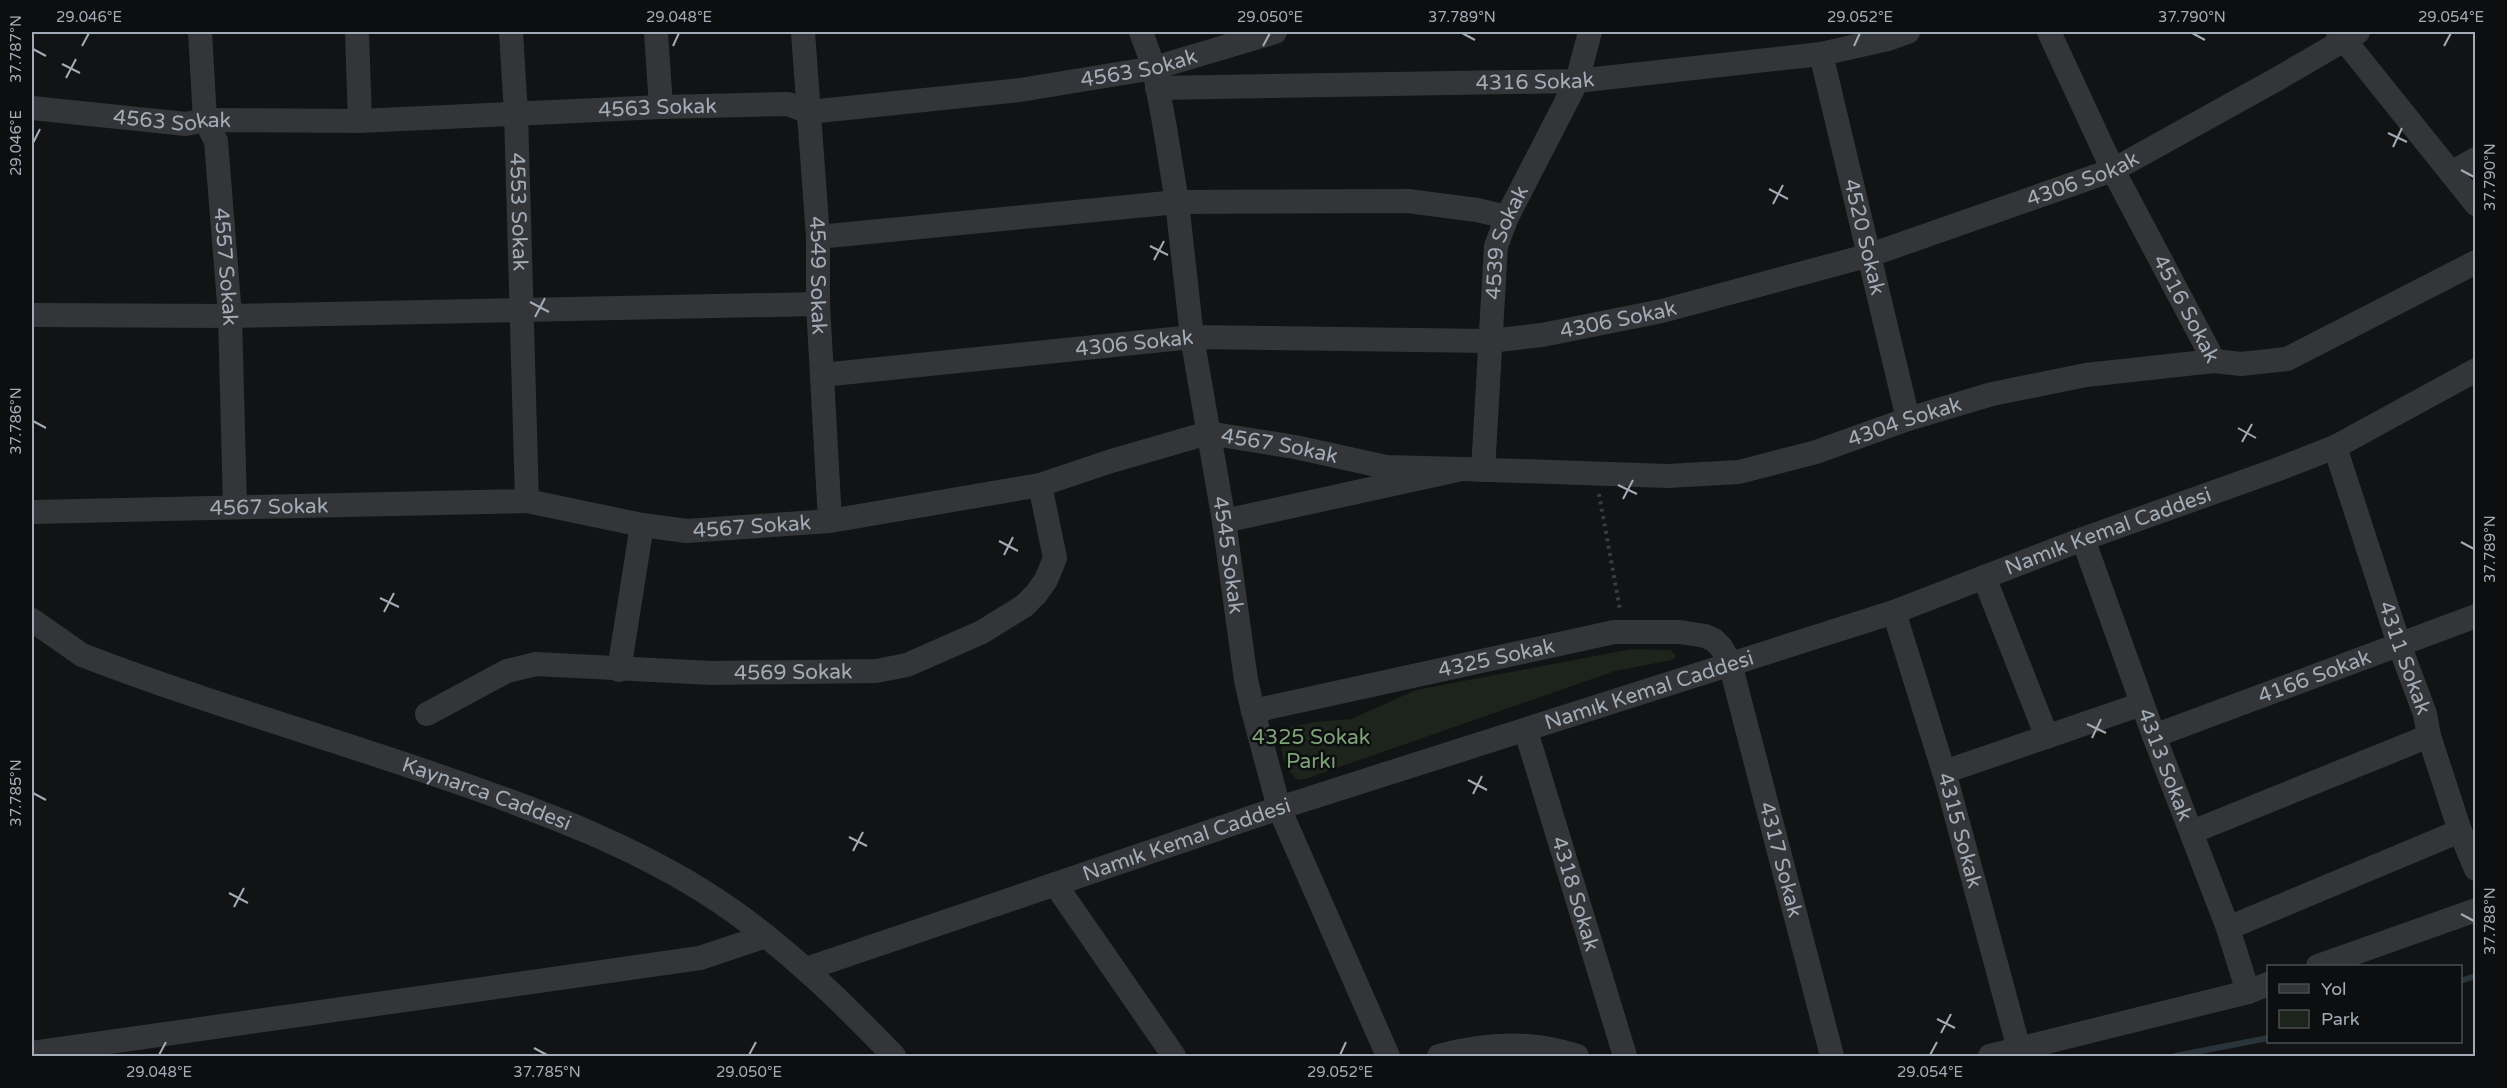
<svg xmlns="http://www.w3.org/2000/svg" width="2507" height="1088" font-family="'Varela Round',sans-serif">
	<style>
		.green { fill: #1c241c }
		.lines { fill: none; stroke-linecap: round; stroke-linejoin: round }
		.stream { stroke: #283439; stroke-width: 6 }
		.path { stroke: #393c40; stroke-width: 4; stroke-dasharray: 3 4.5; stroke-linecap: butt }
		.minor { stroke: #333539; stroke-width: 24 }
		.ticks { fill: none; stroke: #a3acb6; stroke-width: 2 }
		.labels { text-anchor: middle; stroke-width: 5; stroke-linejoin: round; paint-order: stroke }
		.street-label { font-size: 21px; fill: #a3acb6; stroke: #0d0e0f }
		.park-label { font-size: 21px; fill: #7da278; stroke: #0d0e0f }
		.neatline { fill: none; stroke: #a3acb6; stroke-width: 2 }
		.ticks-label { font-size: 15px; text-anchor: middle; fill: #a3acb6 }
	</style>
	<rect width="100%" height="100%" fill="#121314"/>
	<path class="green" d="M1632,649L1671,650L1676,656L1672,660L1615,671L1305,779L1298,780C1280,764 1281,752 1281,729L1314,722L1351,719L1416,690Z"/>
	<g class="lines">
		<path class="stream" d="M2460,981L2476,976
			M2175,1056L2268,1038"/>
		<path class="path" d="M1599,494L1620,610"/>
		<g class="minor">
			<path id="s1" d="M200,32L205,120L216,141L230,316L235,507"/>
			<path d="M357,32L360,121"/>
			<path id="s2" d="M511,32L516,113L527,501"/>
			<path d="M656,32L661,107"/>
			<path id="s3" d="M803,32L818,237V304L830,521"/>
			<path id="s4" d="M1141,32L1154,68L1165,128L1177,202L1192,337L1224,521L1246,680L1253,711L1279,808L1388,1056"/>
			<path id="s5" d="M2049,32L2113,170L2214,361L2241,364L2287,359L2476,262"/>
			<path d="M2338,32L2476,204"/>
			<path id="s6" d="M1821,54L1908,419"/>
			<path id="s7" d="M1157,88L1577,81L1821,54L1888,39L1908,32"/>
			<path id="s8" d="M32,108L186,124L205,120L360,121L661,107L788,104L809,112L1020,90L1154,68L1275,32"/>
			<path d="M2451,173L2476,159"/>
			<path d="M818,237L1177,202L1408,201L1477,210L1507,217"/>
			<path d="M32,315L230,316L818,304"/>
			<path id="s9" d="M822,375L1192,337L1489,341L1542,335L1662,311L1870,255L2113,170L2279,78L2358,32"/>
			<path id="s10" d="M2335,447L2399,644L2425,714L2429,736L2460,831L2476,869"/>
			<path id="s11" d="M1483,470L1496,246L1507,217L1577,81L1590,32"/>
			<path id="s12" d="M32,512L527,501L642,525L687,531L830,521L1040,485L1108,462L1208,433L1295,447L1386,467L1462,469"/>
			<path id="s13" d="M1224,521L1462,469L1668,476L1739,472L1816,452L1908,419L1992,394L2086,375L2214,361"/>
			<path id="s14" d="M2083,539L2154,736L2228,928L2248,992"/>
			<path d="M1984,577L2047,737"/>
			<path id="s15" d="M1894,612L1947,782L2019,1049"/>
			<path id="s16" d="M32,620L82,655C201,701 324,736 445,778C544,812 647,850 733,911C792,953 844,1004 894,1056"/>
			<path d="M619,670L642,525"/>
			<path id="s17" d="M1253,711L1614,632H1680L1705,636L1714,640L1721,647L1730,663L1832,1056"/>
			<path id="s18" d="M427,714L507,671L536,664L712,673L876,671L907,665L982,632L1024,606L1036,594L1046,580L1055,558L1040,485"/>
			<path id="s19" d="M1526,731L1625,1056"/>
			<path id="s20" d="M2154,736L2476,616"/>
			<path d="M1944,772L2142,704"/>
			<path d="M2192,832L2429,736"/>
			<path d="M1055,884L1174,1056"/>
			<path d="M2228,928L2460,831"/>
			<path d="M2318,966L2476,910"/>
			<path id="s21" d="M806,969L1279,808L1894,612L2083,539L2276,470L2335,447L2476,370"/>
			<path d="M32,1053L700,958L766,936"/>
			<path d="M1439,1056C1485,1043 1532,1041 1577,1056"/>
			<path d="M1990,1056L2248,992L2268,984"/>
		</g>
	</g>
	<path class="ticks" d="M1462,33L1475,40M2192,33L2205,40M82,46L89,33M673,46L679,33M1263,46L1270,33M1854,46L1860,33M2444,46L2451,33M33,49L46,56M62,64L80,73M66,78L76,59M2388,133L2407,142M33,143L40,129M2393,147L2402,128M2461,170L2474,177M1769,189L1788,199M1773,204L1783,185M1150,246L1168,255M1154,260L1164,241M530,302L549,312M535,317L545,298M33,421L46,428M2238,428L2256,438M2242,442L2252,424M1618,485L1637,494M1623,499L1633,480M999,541L1018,551M2461,542L2474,549M1004,555L1013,537M380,598L399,607M384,612L394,593M2087,724L2106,733M2092,738L2101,719M1468,780L1487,790M33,793L46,800M1473,794L1482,776M849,837L867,846M853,851L863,832M229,893L248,903M234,907L244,888M2461,914L2474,921M1937,1019L1955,1028M1941,1033L1951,1014M534,1048L547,1055M159,1055L166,1042M749,1055L756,1042M1340,1055L1346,1042M1930,1055L1937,1042"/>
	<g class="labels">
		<g class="street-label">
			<text dy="7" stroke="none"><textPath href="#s8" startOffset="1113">4563 Sokak</textPath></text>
			<text dy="7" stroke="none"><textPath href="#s7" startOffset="378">4316 Sokak</textPath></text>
			<text dy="7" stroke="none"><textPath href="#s8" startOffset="627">4563 Sokak</textPath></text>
			<text dy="7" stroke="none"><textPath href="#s8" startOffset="141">4563 Sokak</textPath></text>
			<text dy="7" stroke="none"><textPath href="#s9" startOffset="1286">4306 Sokak</textPath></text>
			<text dy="7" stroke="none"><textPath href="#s2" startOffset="180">4553 Sokak</textPath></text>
			<text dy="7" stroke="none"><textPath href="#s6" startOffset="188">4520 Sokak</textPath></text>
			<text dy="7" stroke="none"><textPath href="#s11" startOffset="230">4539 Sokak</textPath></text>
			<text dy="7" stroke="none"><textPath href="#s1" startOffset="238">4557 Sokak</textPath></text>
			<text dy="7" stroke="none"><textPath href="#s3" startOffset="244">4549 Sokak</textPath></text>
			<text dy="7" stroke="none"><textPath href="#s5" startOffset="309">4516 Sokak</textPath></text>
			<text dy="7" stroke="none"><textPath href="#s9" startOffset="800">4306 Sokak</textPath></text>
			<text dy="7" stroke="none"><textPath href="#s9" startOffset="314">4306 Sokak</textPath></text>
			<text dy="7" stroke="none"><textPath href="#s13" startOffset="694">4304 Sokak</textPath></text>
			<text dy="7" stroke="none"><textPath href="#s12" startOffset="1263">4567 Sokak</textPath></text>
			<text dy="7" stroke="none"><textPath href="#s12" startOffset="237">4567 Sokak</textPath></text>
			<text dy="7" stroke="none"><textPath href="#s12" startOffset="723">4567 Sokak</textPath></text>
			<text dy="7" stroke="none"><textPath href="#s21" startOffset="1374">Namık Kemal Caddesi</textPath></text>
			<text dy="7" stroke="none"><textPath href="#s4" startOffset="531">4545 Sokak</textPath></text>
			<text dy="7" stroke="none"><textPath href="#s17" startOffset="249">4325 Sokak</textPath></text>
			<text dy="7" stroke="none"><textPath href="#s10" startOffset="222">4311 Sokak</textPath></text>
			<text dy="7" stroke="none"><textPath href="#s18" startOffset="378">4569 Sokak</textPath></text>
			<text dy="7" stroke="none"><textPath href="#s20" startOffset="171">4166 Sokak</textPath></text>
			<text dy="7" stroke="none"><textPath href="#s21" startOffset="888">Namık Kemal Caddesi</textPath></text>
			<text dy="7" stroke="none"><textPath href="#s14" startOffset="240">4313 Sokak</textPath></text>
			<text dy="7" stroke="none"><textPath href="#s16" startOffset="489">Kaynarca Caddesi</textPath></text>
			<text dy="7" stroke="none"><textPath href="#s15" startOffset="228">4315 Sokak</textPath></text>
			<text dy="7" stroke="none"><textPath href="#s21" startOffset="402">Namık Kemal Caddesi</textPath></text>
			<text dy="7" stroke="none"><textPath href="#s17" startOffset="702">4317 Sokak</textPath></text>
			<text dy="7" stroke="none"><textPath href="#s19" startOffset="170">4318 Sokak</textPath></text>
		</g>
		<g class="park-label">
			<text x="1311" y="744">4325 Sokak<tspan x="1311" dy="24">Parkı</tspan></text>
		</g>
	</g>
	<rect width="2507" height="1088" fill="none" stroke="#0d0e0f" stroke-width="66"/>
	<rect x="2267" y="965" width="195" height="78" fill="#0d0e0f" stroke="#494d52" stroke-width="1.5"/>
	<rect x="2279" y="984" width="30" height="9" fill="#333539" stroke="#494d52" stroke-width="1.5"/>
	<text x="2321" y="995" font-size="18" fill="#a3acb6">Yol</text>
	<rect x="2279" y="1010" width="30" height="18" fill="#1c241c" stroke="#494d52" stroke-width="1.5"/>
	<text x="2321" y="1025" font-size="18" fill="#a3acb6">Park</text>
	<rect x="33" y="33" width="2441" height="1022" class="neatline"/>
	<g class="ticks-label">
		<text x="89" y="22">29.046°E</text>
		<text x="679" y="22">29.048°E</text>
		<text x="1270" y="22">29.050°E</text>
		<text x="1462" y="22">37.789°N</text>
		<text x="1860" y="22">29.052°E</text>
		<text x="2192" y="22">37.790°N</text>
		<text x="2451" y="22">29.054°E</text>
		<text transform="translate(16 49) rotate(-90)" y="5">37.787°N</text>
		<text transform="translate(16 143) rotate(-90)" y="5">29.046°E</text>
		<text transform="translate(2490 177) rotate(-90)" y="5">37.790°N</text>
		<text transform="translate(16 421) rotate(-90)" y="5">37.786°N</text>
		<text transform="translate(2490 549) rotate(-90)" y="5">37.789°N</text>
		<text transform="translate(16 793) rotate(-90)" y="5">37.785°N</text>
		<text transform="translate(2490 921) rotate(-90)" y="5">37.788°N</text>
		<text x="159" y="1077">29.048°E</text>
		<text x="547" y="1077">37.785°N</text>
		<text x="749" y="1077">29.050°E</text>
		<text x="1340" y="1077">29.052°E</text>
		<text x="1930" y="1077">29.054°E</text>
	</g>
</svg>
